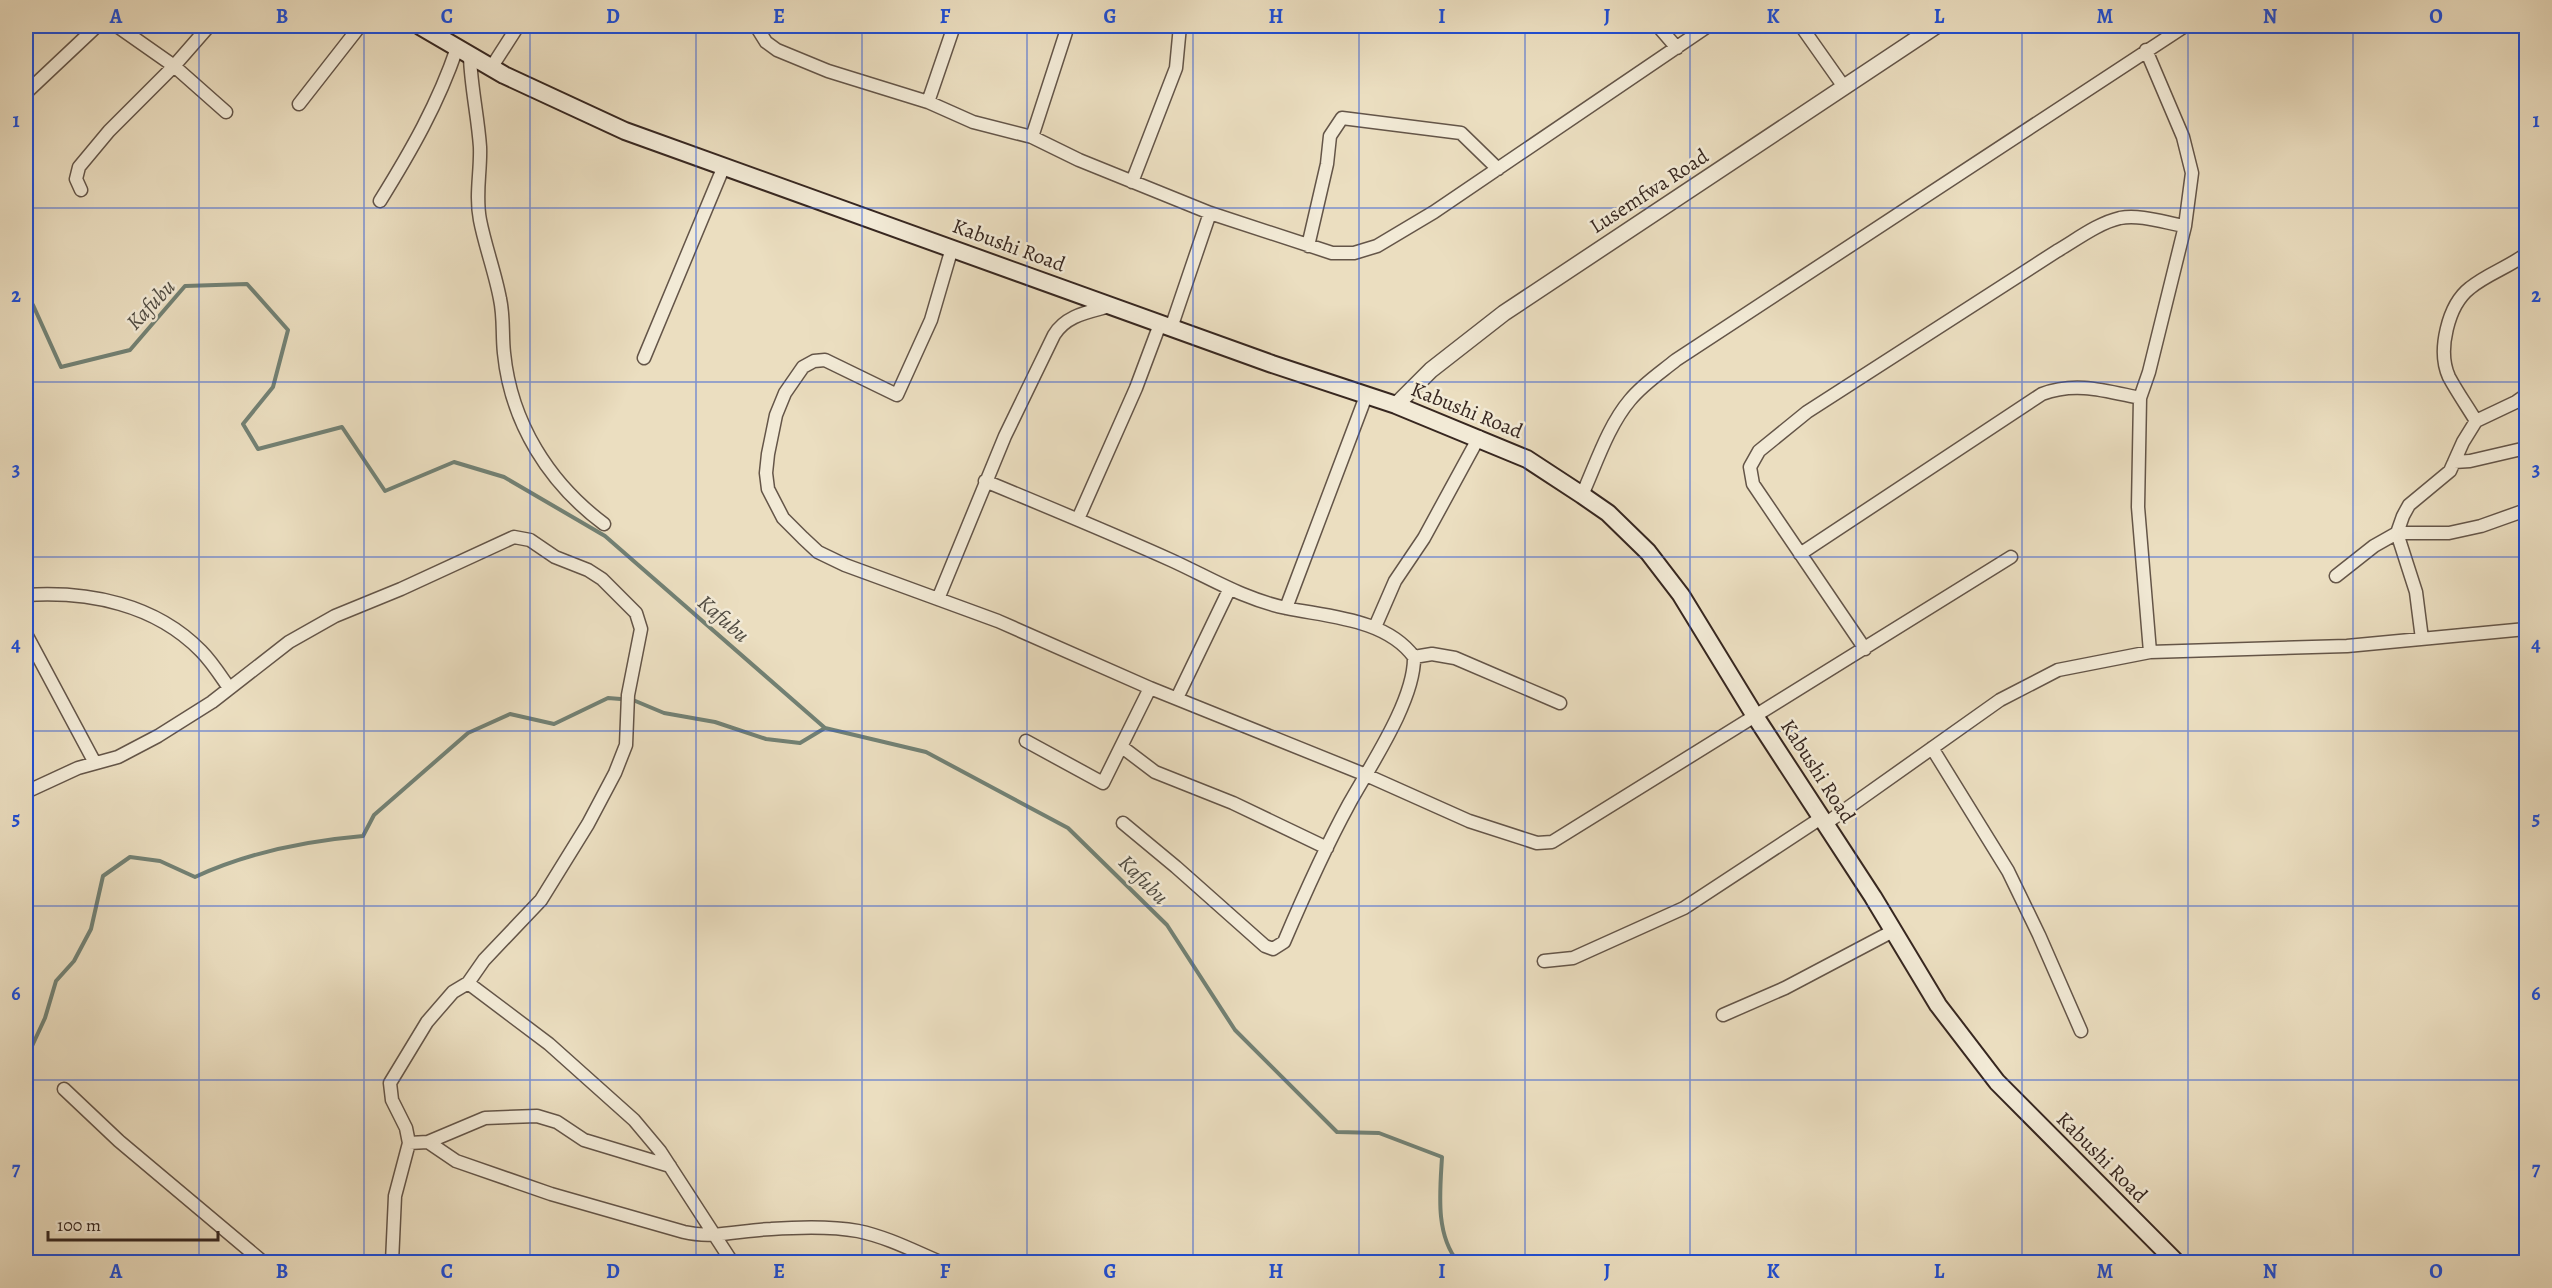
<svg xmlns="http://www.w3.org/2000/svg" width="2552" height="1288" font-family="Alegreya,serif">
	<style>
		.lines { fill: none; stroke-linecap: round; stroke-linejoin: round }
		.stream { stroke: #728174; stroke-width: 4 }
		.minor-casing { stroke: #645548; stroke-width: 15 }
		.tertiary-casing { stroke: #645548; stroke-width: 18 }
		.secondary-casing { stroke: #372720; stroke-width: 20 }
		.minor { stroke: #f2ead6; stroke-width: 12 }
		.tertiary { stroke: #f2ead6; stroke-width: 15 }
		.secondary { stroke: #f2ead6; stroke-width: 16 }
		.grid { fill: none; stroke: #1d4ed8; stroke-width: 1.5; stroke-opacity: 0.55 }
		.labels { text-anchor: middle; stroke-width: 5; stroke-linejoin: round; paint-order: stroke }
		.street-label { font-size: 21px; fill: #372720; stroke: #f2ead6 }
		.water-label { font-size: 22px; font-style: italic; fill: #504c43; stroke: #f2ead6 }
		.neatline { fill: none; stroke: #1d4ed8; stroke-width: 2 }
		.grid-label { font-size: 20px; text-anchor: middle; font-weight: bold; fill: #1d4ed8 }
	</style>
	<rect width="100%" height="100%" fill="#ebdec0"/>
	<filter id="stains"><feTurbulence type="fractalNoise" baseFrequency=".00333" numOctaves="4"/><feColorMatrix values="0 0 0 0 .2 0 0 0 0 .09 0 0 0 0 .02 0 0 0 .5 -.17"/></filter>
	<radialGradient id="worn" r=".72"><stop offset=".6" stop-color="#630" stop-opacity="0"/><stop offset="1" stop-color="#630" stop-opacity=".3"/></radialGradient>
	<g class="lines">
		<path class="stream" d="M26,304L33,305L61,367L130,350L185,286L247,284L288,330L273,387L243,424L258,449L342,427L385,491L454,462L504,477L605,536L825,728L926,752L1068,828L1167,925L1235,1030L1337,1132L1379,1133L1442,1157C1440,1192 1435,1234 1458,1262
			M26,1059L45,1018L56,981L74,961L91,929L103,876L130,857L160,861L195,877C249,852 304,841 363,836L374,815L468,733L510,714L554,724L608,698L633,700L664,713L715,722L766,739L800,743L825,728"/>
		<g class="minor-casing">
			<path id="minor" d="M117,26L174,66L226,112
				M756,26L766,42L777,50L828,71L928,102L973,122L1032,137L1079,160L1210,213L1332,253H1354L1377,246L1434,212L1708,26
				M1658,26L1677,48
				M1801,26L1844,87
				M2146,50L2183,137L2192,173L2185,226L2149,372L2140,398L2138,507L2150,652
				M470,57C471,87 478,117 480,147C481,171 475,195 480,220C485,246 495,272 500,299C504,317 502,335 504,353C511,423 549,483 604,524
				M491,68L518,26
				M28,91L97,26
				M928,102L954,26
				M299,104L360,26
				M1032,137L1068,26
				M1132,182L1176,68L1180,26
				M81,190L76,179L79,167L109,131L174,66L209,26
				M380,201C411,151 438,104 457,48
				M1308,246L1327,164L1330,136L1342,118L1461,133L1498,169
				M952,248L931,320L897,395L825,360L814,361L803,367L785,393L776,415L768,454L766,473L768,489L783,518L803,538L818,552L845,565L998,621L1150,688
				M1171,328L1210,213
				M644,358L724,166
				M2476,421C2467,406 2457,392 2449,377C2437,351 2448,305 2470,288C2487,274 2509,267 2526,254
				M2454,462L2470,461L2526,448
				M985,481C1048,507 1111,533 1173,561C1212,579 1244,599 1286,608C1330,617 1386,619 1414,657C1415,700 1370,766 1349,804C1325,848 1304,895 1284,942L1273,949L1265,946L1176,867L1123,823
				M1582,495C1596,464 1608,426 1630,400C1643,384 1660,373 1676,360L2185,26
				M1078,519L1136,388L1160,324
				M1800,554L2042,394C2076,381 2106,391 2140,398
				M2336,576L2374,546L2397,533H2449L2481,526L2526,510
				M26,595C89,591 155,604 201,651C212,662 220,675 229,688
				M938,599L1005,436L1054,335C1066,315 1089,312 1110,306
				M1286,608L1366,396
				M1375,627L1395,581L1424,538L1479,437
				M26,634L95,763
				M2422,639L2416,592L2397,533L2403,516L2409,505L2450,471L2463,442L2476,421L2516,402L2526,395
				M1865,649L1753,484L1750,467L1759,451L1807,412L2057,251C2076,240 2098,223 2120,218C2140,214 2166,223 2185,226
				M1414,657L1432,654L1455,658L1560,703
				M1177,698L1229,590
				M1026,741L1103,783L1150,688L1366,775L1469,821L1537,843L1552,842L2011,557
				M1122,747L1155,772L1233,803L1327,848
				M1932,748L2008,871L2039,935L2081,1031
				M26,792L78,768L118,757L158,736L212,702L289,642L335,616L401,589L514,537L530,540L555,557L588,570L602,579L636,613L641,629L628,695L626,745L615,773L588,824L541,900L484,960L468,983L453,992L427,1022L390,1083L392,1100L406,1128L409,1143L395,1196L392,1262
				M1825,824L2000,700L2058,670L2150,652L2347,646L2526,629
				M1544,961L1573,958L1684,908L1821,818
				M468,983L549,1044L634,1120L660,1151L732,1262
				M1723,1015L1785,988L1893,931
				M64,1089L119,1141L263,1262
				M428,1142L456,1161L551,1194L684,1232C713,1239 741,1230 771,1229C799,1227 831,1226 858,1231C887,1237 914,1251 940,1262
				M409,1143L428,1142L485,1118L537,1116L557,1122L584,1140L670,1166"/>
		</g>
		<g class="tertiary-casing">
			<path id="tertiary" d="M1396,405L1431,370L1504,313L1936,26"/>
		</g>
		<g class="secondary-casing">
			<path id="secondary" d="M420,26L504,75L625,131L1272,364L1396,405L1527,459L1582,495L1608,513L1648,552L1681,595L1755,716L1873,897L1938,1005L1997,1082L2176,1262"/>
		</g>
		<use href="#minor" class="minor"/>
		<use href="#tertiary" class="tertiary"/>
		<use href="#secondary" class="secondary"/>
	</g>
	<path class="grid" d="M199,26V1262M364,26V1262M530,26V1262M696,26V1262M862,26V1262M1027,26V1262M1193,26V1262M1359,26V1262M1525,26V1262M1690,26V1262M1856,26V1262M2022,26V1262M2188,26V1262M2353,26V1262M26,208H2526M26,382H2526M26,557H2526M26,731H2526M26,906H2526M26,1080H2526"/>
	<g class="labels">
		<g class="street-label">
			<text transform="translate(1649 191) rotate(-33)" y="7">Lusemfwa Road</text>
			<text transform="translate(1009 245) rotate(20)" y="7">Kabushi Road</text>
			<text transform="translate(1467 410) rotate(22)" y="7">Kabushi Road</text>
			<text transform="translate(1818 771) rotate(57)" y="7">Kabushi Road</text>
			<text transform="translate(2102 1157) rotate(45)" y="7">Kabushi Road</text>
		</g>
		<g class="water-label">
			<text transform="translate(150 304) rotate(-47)" y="8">Kafubu</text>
			<text transform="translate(724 618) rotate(41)" y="8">Kafubu</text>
			<text transform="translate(1144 879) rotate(45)" y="8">Kafubu</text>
		</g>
	</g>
	<rect width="2552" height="1288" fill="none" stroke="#ebdec0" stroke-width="66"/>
	<path d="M48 1231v9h170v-9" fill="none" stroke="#372720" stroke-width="3"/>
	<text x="57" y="1231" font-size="18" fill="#372720" stroke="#f2ead6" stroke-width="4.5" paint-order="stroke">100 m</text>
	<rect x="33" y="33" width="2486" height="1222" class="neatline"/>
	<g class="grid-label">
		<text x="116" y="23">A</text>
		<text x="282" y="23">B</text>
		<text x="447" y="23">C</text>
		<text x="613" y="23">D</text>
		<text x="779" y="23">E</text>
		<text x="945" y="23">F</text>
		<text x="1110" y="23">G</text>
		<text x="1276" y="23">H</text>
		<text x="1442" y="23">I</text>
		<text x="1607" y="23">J</text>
		<text x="1773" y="23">K</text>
		<text x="1939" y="23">L</text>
		<text x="2105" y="23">M</text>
		<text x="2270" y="23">N</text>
		<text x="2436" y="23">O</text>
		<text x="16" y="127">1</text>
		<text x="2536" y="127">1</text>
		<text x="16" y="302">2</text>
		<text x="2536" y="302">2</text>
		<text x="16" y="476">3</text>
		<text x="2536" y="476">3</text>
		<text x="16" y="651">4</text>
		<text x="2536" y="651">4</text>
		<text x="16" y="825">5</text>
		<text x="2536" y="825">5</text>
		<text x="16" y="1000">6</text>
		<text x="2536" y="1000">6</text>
		<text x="16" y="1175">7</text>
		<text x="2536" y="1175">7</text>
		<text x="116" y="1278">A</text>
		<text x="282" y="1278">B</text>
		<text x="447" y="1278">C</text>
		<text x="613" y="1278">D</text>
		<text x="779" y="1278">E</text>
		<text x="945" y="1278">F</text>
		<text x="1110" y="1278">G</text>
		<text x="1276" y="1278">H</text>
		<text x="1442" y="1278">I</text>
		<text x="1607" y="1278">J</text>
		<text x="1773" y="1278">K</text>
		<text x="1939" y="1278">L</text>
		<text x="2105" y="1278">M</text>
		<text x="2270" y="1278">N</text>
		<text x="2436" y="1278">O</text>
	</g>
	<rect width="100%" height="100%" filter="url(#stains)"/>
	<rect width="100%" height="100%" fill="url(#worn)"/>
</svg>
